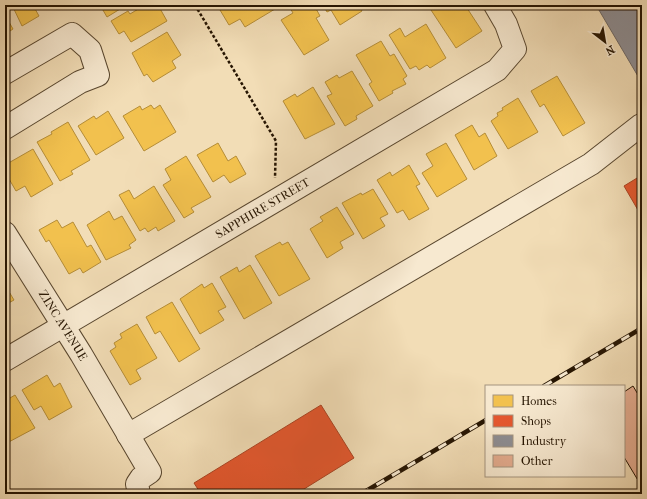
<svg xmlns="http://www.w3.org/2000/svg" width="647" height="499" font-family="'IM FELL French Canon',serif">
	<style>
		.homes { fill: #f2c14e; stroke: #b58d37 }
		.shops { fill: #e4572e; stroke: #ab4321 }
		.industry { fill: #8d8d92; stroke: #6e6967 }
		.building { fill: #e3ab8e; stroke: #261502 }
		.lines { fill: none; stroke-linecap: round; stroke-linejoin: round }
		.minor-casing { stroke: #59472f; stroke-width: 24 }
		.path { stroke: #261502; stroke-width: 2.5; stroke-dasharray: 3 2; stroke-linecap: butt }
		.minor { stroke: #f7e9d0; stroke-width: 22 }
		.rail-casing { stroke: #261502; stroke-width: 4.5 }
		.rail { stroke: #f7e9d0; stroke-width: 3; stroke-dasharray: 9; stroke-linecap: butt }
		.labels { text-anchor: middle; stroke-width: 4; stroke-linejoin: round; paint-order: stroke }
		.street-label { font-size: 12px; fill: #261502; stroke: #f7e9d0 }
	</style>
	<rect width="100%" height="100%" fill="#f2ddb6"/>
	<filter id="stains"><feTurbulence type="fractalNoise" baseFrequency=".005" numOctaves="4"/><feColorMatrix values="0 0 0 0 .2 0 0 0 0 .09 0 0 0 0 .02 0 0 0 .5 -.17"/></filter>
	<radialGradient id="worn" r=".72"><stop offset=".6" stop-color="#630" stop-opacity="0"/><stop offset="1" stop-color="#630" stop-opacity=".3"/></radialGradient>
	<path class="homes" d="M12,5H38L34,7L39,16L22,26Z
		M100,5H125V6L107,17Z
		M145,5H158L167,21L131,42L124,31L119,34L111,21L128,11L130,14Z
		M229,5H272L275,9L245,27L240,19L229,25L220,10Z
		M295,5H314L320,16L316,18L329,40L304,55L281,20L293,13L290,8Z
		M323,5H359L362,11L340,25L331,10L327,12Z
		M439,5H465L482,31L456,48L431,10Z
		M5,15L13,29L7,33L9,37L5,40Z
		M426,24L446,58L430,68L427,65L419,70L416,66L410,69L389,35L400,28L405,37Z
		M167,32L181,55L172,61L176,68L153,82L147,74L144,76L132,53Z
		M381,41L390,56L394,54L407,76L403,79L406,84L392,91L393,93L379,101L369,84L372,82L356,55Z
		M352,71L373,106L356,116L357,119L345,126L327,96L332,94L325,82L337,75L339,78Z
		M557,76L585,123L563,136L544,104L540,107L531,91Z
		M313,87L335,124L305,139L283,101L295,94L297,97Z
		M518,98L538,132L508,149L491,121L498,116L497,113L503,110L502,108Z
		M151,105L154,109L160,105L176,132L144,151L123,116L140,106L142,110Z
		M108,111L124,138L96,155L78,126L94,116L96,119Z
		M68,122L90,160L71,171L73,174L60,181L37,142L52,134L51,132Z
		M472,125L479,137L485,133L497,156L474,170L455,135Z
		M218,143L228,161L236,156L246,174L230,183L224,175L213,182L197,155Z
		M446,143L467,179L437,197L422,173L433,166L426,154Z
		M33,149L53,184L31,197L25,186L16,191L5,172V165Z
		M186,156L211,197L191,208L194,212L184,218L163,185L171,180L165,169Z
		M409,165L420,184L416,186L429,209L409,220L403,210L397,213L377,180L390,172L392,176Z
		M154,186L175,221L158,231L156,227L148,232L145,228L140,231L119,195L129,190L134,199Z
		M373,189L388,214L380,218L385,226L363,239L342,203L361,193L362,195Z
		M337,207L354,234L340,242L343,248L327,258L310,229L323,221L320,217Z
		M109,211L114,220L122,216L136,240L129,245L131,248L106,260L87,225Z
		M57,220L62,228L73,222L87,247L91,245L101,262L83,273L80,268L69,274L49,240L46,242L39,230Z
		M280,242L282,245L288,242L310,279L279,296L255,256Z
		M250,265L272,303L244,319L220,277L237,267L239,272Z
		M212,283L226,307L218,311L224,320L200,334L180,299L202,284L204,288Z
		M5,285L14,300L5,305Z
		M172,302L200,349L179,362L160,331L155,334L146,317Z
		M137,324L157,358L136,370L141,379L130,385L110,351L116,347L114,343L122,338L120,334Z
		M47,375L54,387L60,383L72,407L49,420L41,406L34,410L22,390Z
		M15,395L35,428L5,444V401Z"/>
	<path class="shops" d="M642,175V217L624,186Z
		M321,405L354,458L296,494H201L194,483Z"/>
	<path class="industry" d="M596,5H642V83Z"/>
	<path class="building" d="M633,386L642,401V487L624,457V392Z"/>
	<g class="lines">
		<g class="minor-casing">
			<g id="minor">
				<path d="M5,73L72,34L90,50L98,75L80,82L5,128"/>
				<path id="s1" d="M5,233L81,354L150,472L141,478L137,484L139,494"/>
				<path id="s2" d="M5,360L497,70L515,49L506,24L495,5"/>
				<path d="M128,435L591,164L641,125"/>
			</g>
		</g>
		<path class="path" d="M195,5L276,141L275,178"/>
		<use href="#minor" class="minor"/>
		<g class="rail-casing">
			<path id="rail" d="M544,386L642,328
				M361,494L486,420"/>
		</g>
		<use href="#rail" class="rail"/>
	</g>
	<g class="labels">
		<g class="street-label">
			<text dy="4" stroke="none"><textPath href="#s2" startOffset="299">SAPPHIRE STREET</textPath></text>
			<text dy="4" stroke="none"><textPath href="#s1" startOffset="109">ZINC AVENUE</textPath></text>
		</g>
	</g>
	<rect width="647" height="499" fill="none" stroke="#f2ddb6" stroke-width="20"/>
	<rect x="6" y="6" width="635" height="487" fill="none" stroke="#261502" stroke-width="2"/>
	<rect x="10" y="10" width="627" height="479" fill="none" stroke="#261502"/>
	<rect x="485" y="385" width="140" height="92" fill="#f7e9d0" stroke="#a3947e"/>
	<rect x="493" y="395" width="20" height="12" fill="#f2c14e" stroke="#a3947e"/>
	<text x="521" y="405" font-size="12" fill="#261502">Homes</text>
	<rect x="493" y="415" width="20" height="12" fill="#e4572e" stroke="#a3947e"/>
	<text x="521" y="425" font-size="12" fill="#261502">Shops</text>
	<rect x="493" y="435" width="20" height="12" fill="#8d8d92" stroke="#a3947e"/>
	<text x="521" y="445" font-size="12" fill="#261502">Industry</text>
	<rect x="493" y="455" width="20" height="12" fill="#e3ab8e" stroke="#a3947e"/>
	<text x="521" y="465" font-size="12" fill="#261502">Other</text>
	<g transform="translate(605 42) rotate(149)" stroke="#f7e9d0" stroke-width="3" paint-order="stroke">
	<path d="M0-3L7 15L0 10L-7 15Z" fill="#261502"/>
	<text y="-6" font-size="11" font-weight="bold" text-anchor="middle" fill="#261502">N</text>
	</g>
	<rect width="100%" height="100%" filter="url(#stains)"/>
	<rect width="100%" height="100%" fill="url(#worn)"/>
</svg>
